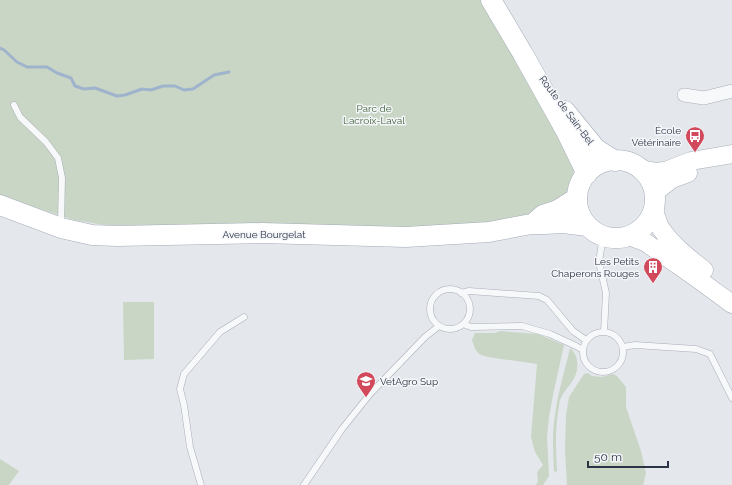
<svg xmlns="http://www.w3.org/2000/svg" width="732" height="485" font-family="Raleway,sans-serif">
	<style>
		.green { fill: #c9d6c5 }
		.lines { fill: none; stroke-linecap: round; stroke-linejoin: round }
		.stream { stroke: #9fb4cc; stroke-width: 3 }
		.lane-casing { stroke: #a9aeb7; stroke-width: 7 }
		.street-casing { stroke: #a9aeb7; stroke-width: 14 }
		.secondary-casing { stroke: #a9aeb7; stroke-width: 19 }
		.primary-casing { stroke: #a3abb8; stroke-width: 21 }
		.lane { stroke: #f7f8fa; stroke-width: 6 }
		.street { stroke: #f7f8fa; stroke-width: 13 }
		.secondary { stroke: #fff; stroke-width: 18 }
		.primary { stroke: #fff; stroke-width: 20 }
		.labels { text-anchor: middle; stroke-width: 3; stroke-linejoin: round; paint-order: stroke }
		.park-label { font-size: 10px; fill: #3f6138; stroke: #f4f6f9 }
		.street-label { font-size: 10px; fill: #2b3445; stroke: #f4f6f9 }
		.poi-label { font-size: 10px; fill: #2b3445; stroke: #f4f6f9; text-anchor: end }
	</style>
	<rect width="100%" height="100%" fill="#e4e7ec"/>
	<path class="green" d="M0,0H485L575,168L568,189L564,199L547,208L509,220L462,225L407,228L105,225L74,220L0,196Z
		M123,302H154V359L124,360Z
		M500,331L538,334L564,345L553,395L549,417L547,437L549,476L543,485H536L538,482L537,472L543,465L535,452L531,437L537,364L488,357C477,355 475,350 472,340L475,333H495Z
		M570,348C577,354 578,361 577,370C575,382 564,389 560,400C559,404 559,409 558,412C555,432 556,452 557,472L554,471C553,453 552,433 555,415C558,392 565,370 570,348Z
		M588,373L592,376L602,377L613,374L617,376L626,387V407L641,451L646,473L643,485H567L565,450L566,415L569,397L584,374Z
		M0,459L19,471L9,485H0Z"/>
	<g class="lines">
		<path class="stream" d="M0,48L4,50L17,62L27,67H47L57,73L71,78L75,86L84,89L95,88L117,96L125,95L142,89L151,90L163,86H175L184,90L193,89L214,75L229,72"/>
		<g class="lane-casing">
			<path id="lane" d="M14,105L20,117L46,142L58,158L62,178L61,224
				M603,236L599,262L606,293L604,332
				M430 309a20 20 0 1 1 40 0a20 20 0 1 1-40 0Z
				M461,293L469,291L539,296L547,300L573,331L586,340
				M463,324L471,327L522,326L550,334L576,346L583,350
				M583 352a20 20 0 1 1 40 0a20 20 0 1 1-40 0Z
				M623,347L635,345L696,349L710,354L732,398
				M201,485L190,447L184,405L180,389L184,374L220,332L244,317
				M304,485L342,429L370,394L425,337L439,326"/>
		</g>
		<g class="street-casing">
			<path id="street" d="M684,95L704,98L732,91"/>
		</g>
		<g class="secondary-casing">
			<path id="secondary" d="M640,169L657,172L668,170L691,161L732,154
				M654,193L672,179L688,173
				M654,210C656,216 658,225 662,230C672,245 690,259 704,270
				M629,236L645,242L695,277L732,304"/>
		</g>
		<g class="primary-casing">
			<path id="primary" d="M491,0L523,54L566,131L587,174
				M565,111L596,149L615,161
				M577 199a39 39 0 1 1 78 0a39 39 0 1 1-78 0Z
				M0,205L61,228L92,235L117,236L262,233L406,237L489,232L531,224H545L563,223L588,226
				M536,221L543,215L558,210L577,198"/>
		</g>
		<use href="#lane" class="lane"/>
		<use href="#street" class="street"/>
		<use href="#secondary" class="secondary"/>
		<use href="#primary" class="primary"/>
	</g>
	<defs>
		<g id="bus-pin" transform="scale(1)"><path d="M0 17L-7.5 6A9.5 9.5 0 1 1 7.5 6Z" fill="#d1495b" stroke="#f4f6f9"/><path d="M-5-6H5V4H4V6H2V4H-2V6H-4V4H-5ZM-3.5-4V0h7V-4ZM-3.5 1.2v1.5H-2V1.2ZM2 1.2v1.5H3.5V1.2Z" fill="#fff"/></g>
		<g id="building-pin" transform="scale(1)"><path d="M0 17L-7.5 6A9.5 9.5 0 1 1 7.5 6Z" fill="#d1495b" stroke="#f4f6f9"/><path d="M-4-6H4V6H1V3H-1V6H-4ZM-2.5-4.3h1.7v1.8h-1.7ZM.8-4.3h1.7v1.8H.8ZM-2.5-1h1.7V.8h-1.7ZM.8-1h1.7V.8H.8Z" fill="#fff"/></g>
		<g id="university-pin" transform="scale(1)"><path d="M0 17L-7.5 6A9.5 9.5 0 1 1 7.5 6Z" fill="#d1495b" stroke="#f4f6f9"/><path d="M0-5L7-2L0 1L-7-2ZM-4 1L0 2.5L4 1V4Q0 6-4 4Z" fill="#fff"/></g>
	</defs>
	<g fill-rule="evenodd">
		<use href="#bus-pin" x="695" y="136"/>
		<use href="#building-pin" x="653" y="267"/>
		<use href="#university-pin" x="366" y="381"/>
	</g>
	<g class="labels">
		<g class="park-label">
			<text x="374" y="112">Parc de<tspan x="374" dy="12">Lacroix-Laval</tspan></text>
		</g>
		<g class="street-label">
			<text transform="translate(567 110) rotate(53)" y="4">Route de Sain-Bel</text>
			<text x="264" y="238">Avenue Bourgelat</text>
		</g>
		<g class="poi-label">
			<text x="681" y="134">École<tspan x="681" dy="12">Vétérinaire</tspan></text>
			<text x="639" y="265">Les Petits<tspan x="639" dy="12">Chaperons Rouges</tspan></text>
			<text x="380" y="385" text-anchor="start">VetAgro Sup</text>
		</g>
	</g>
	<path d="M588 461v6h80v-6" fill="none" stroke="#2b3445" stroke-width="2"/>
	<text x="594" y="461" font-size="12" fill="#2b3445" stroke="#f4f6f9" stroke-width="3" paint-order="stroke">50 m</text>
</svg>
